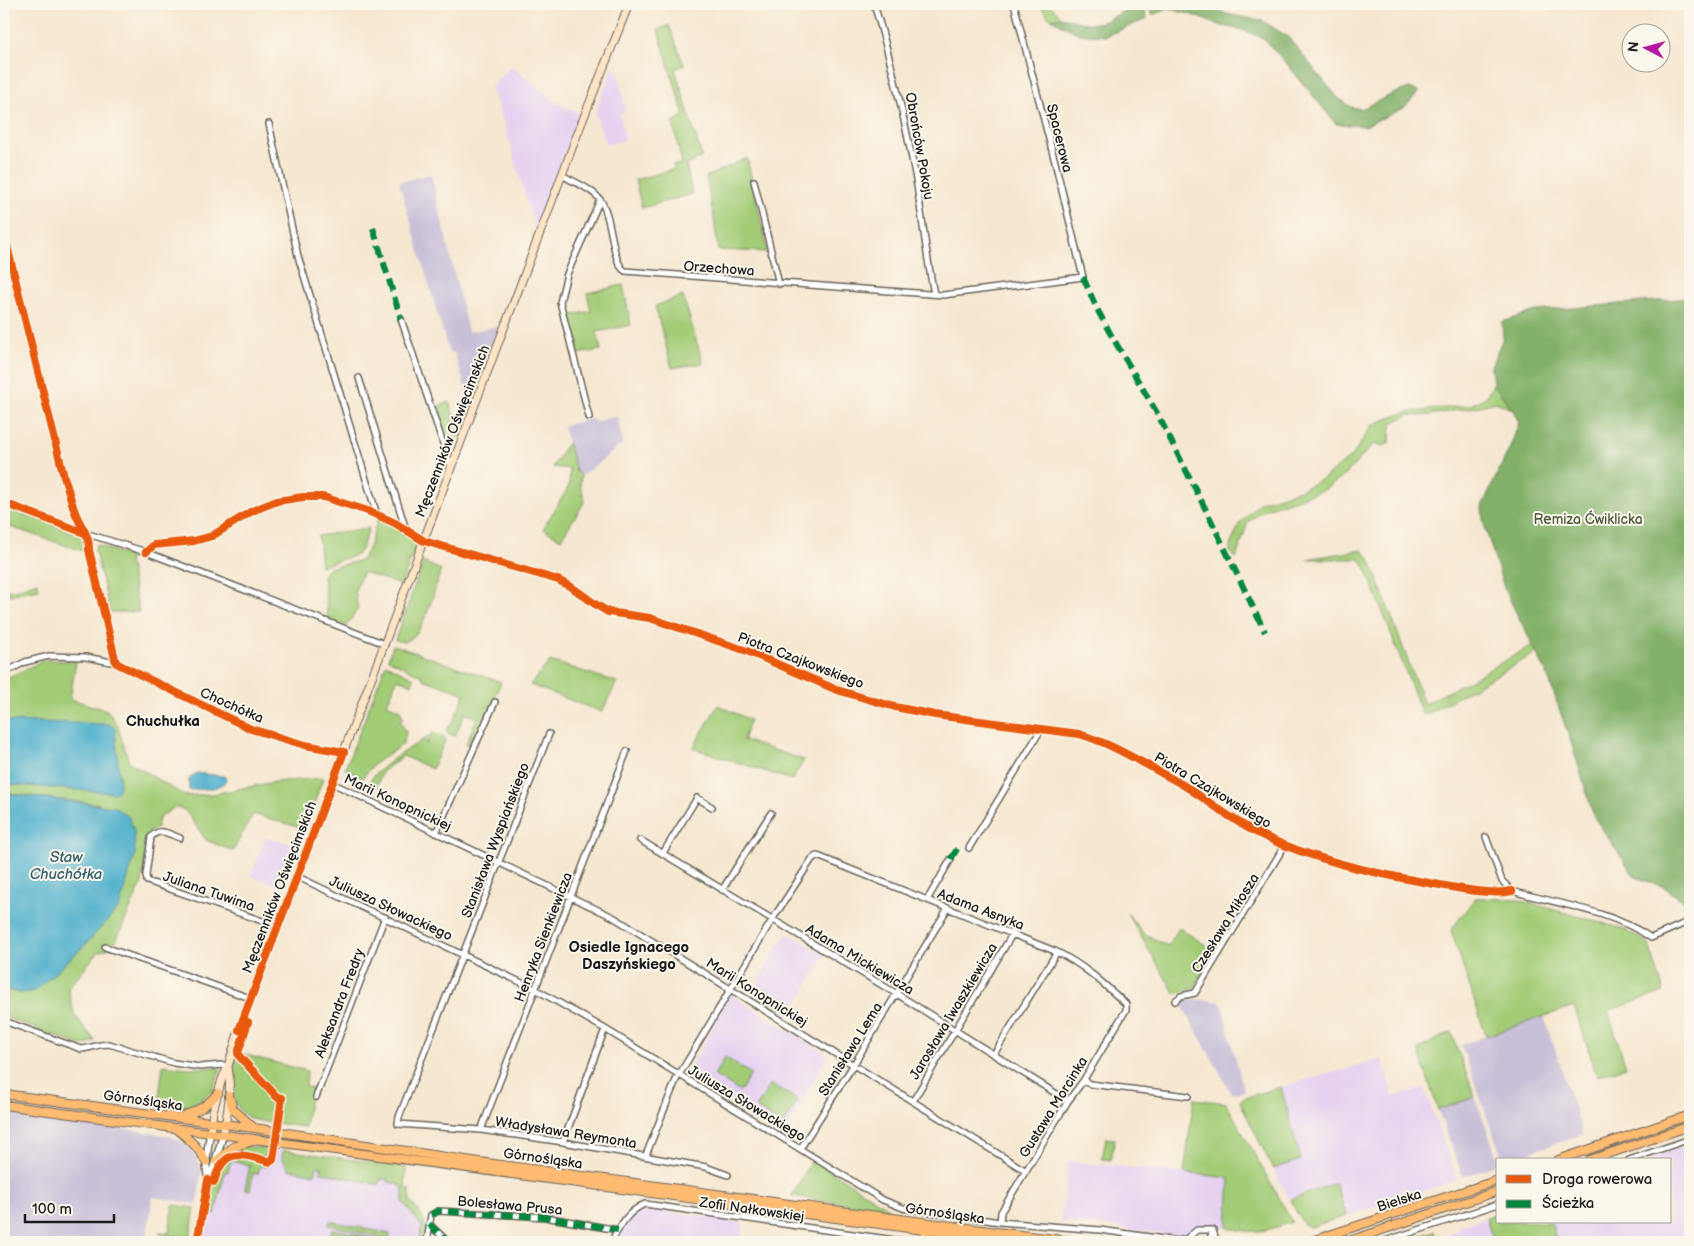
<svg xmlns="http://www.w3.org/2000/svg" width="1694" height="1246" font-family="'Balsamiq Sans',sans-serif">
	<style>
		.built { fill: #e6d2f0 }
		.industrial { fill: #c8bfd8 }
		.green { fill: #a3cc77; stroke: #60744a }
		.forest { fill: #82b068; stroke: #4f6642 }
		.water { fill: #4caecb; stroke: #346574 }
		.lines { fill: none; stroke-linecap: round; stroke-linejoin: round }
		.minor-casing { stroke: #68635b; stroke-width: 8 }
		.tertiary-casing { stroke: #68635b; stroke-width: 9 }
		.secondary-casing { stroke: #68635b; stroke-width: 9 }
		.primary-casing { stroke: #68635b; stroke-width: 10 }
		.minor { stroke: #fff; stroke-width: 5 }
		.tertiary { stroke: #fff; stroke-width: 6 }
		.secondary { stroke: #ffe4c6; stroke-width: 7 }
		.primary { stroke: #ffbb71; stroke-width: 8 }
		.quiet { stroke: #00873e; stroke-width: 6; stroke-dasharray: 12 6; stroke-linecap: butt }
		.cycleway-casing { stroke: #fbf7ec; stroke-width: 11 }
		.cycleway { stroke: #e8590c; stroke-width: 8 }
		.labels { text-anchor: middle; stroke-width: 4; stroke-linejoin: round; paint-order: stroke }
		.street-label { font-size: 14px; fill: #1c1c1c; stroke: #fbf7ec }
		.park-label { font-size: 14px; fill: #4b5a3c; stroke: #fbf7ec }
		.neighbourhood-label { font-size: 15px; font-weight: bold; fill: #1c1c1c; stroke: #fbf7ec }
		.water-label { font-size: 15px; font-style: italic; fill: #325e6b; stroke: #fbf7ec }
	</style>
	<rect width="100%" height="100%" fill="#fbf7ec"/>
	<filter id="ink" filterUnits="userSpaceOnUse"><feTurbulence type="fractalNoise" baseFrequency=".02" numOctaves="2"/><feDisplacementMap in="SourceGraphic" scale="10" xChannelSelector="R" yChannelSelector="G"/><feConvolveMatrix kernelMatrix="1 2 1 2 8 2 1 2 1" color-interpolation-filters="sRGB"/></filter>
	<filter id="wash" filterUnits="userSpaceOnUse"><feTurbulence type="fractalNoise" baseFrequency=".0096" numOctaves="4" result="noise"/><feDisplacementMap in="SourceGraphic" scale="20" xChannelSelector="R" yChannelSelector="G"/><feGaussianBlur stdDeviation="1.12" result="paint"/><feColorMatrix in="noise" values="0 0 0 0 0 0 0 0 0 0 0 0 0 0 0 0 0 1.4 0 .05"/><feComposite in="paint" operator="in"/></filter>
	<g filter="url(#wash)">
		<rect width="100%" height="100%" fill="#f6e7d0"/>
		<path class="built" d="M512,66L556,102L579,114L535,230L508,136L491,86Z
			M613,66L619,74L626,112L620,114L625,140L606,145L595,113Z
			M265,838L298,845L283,887L251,876Z
			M787,933L826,955L787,1019L750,995Z
			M730,994L828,1055L784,1134L686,1075Z
			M1382,1059L1393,1097L1424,1087L1457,1180L1347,1216L1335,1184L1290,1200L1273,1169L1301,1160L1281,1087Z
			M1690,1144V1213L1682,1216L1689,1242H1557L1551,1222H1670V1160H1646Z
			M252,1146L406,1167L405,1202L425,1227L423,1242H345L330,1238L329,1242H202L213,1180L218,1165L224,1157Z
			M1069,1161L1230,1178L1227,1227L1194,1228L1184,1236H1178L1105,1226L1060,1222Z
			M645,1208L743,1223L742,1233L738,1242H615L629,1220Z
			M1486,1217L1493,1242H1438L1437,1238L1460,1230L1458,1226Z"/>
		<path class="industrial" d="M431,174L468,332L499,326L471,405L454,352L449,353L399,182Z
			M617,416L623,444L581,476L576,471L563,426L593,418L594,422Z
			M1194,999L1221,1002L1244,1091L1232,1094L1180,1002Z
			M1544,1016L1583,1134L1508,1160H1503L1461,1045Z
			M1475,1097L1498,1160V1164L1463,1177L1438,1110Z
			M4,1110L170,1136L187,1145L195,1155L200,1165L201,1174L197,1204L153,1197L146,1242H4Z"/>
		<path class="green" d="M1038,4H1049L1062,17L1051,19Z
			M669,25L684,65L675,69L702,157L686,165L692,194L642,208L635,180L674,169L673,165L682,164L673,122L684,115L658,30Z
			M747,158L768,252L718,250L714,218L706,177Z
			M623,285L631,325L597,332L601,350L577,354L568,316L591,311L587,293Z
			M683,296L703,363L672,368L655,306Z
			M1493,384L1513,410L1496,402L1476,407L1442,413L1422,416L1409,415L1392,423L1390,432V442L1384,446L1374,444L1344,476L1324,490L1263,510L1248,522L1236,558L1230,552V546L1240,523L1260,502L1300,490L1323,479L1353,455L1372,425L1403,413L1470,405L1486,397Z
			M449,402L460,433L450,458L433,408Z
			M568,442L576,471L581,476L580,485L585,501L561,539L543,529L569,486L570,469L553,467Z
			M4,507L81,535L85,540L86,552L4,525Z
			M378,517L418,540L401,585L363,572L355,590L358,609L346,626L328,619L323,576L328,568L359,561C371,553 373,531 378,517Z
			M369,528L362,548L357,555L321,566L318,536Z
			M96,544L128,556L139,612H110L95,551Z
			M1362,550L1370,559L1424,704L1465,683L1533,645L1536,653L1427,714H1422L1367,571L1360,559H1306Z
			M423,562L441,570C435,587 426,629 410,639C405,643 400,641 395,640Z
			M37,582L39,589L4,596V587L9,591L17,589Z
			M393,645L501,682L473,747L466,744L477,718L465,713L455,736L445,732L453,722L465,694L423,679L422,676L388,659Z
			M45,660L76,661L70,699L107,710L117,724L129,762L185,796L213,794L274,782L323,778L305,829L253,814L233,851L206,840L185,810L175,807L159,818L157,827L150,832L147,841L142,883L113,947L98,952L68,988L74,1014L95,1041L86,1045L77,1044L4,1017V989L20,993L35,991L85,945L99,929V804L4,793V679Z
			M550,661L617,682L602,712L530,685Z
			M386,664L414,678L412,684L397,679L387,704L400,710L403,718L400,720L406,733L402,745L375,763L362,778L345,769Z
			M718,705L750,720L743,740L804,760L792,780L693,748Z
			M433,733L446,739L432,769L403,756L383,771L376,787L368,783C382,764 404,752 424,739L426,744L428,743L426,738Z
			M1475,898L1515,899L1624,929L1644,940L1649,945L1664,992L1608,1011L1626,1067L1597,1076L1574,1006L1486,1036L1451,930Z
			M1127,913L1143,933L1168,946L1179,928L1215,951L1193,989L1175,994Z
			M765,989L778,997L782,996L787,999L779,1013L758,1001Z
			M1451,1032L1475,1097L1438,1110L1418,1049Z
			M239,1053L307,1071L306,1087L316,1090L313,1095L310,1096L305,1127L254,1120C228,1111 230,1075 236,1054Z
			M725,1057L751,1074L740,1092L714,1075Z
			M163,1065L188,1068H221L212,1092L195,1103L181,1109L158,1106Z
			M770,1084L798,1100L784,1125L756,1108Z
			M1281,1087L1301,1160L1273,1169L1240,1102L1243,1098Z
			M1194,1099L1226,1103L1292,1222C1266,1231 1254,1235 1227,1227L1230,1178L1184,1173Z
			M1106,1138L1115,1139L1111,1160L1102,1159Z
			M242,1146L273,1149L271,1160C251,1158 244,1148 225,1158L231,1151Z
			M283,1150L406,1167L405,1188L410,1190V1201C422,1216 428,1222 425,1242H418L422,1227L403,1202V1188L398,1184L388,1182V1179H381L379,1185L321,1172L322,1167L317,1166L315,1174L289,1169L282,1158Z
			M237,1155L268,1163L267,1167L260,1166L258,1174L253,1173L250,1190L245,1189L250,1165L231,1161L228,1172L225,1171L215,1214H209C211,1198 212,1174 222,1162C226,1158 232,1157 237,1155Z
			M812,1159L891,1210L792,1196Z
			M1335,1183L1347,1216L1310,1227L1303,1224L1290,1200Z
			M173,1205L195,1208L190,1238L160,1234L159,1232L169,1233Z
			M1498,1213V1222H1551L1557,1242H1493L1486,1217Z
			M330,1221L390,1234L389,1239L329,1225Z
			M332,1229L388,1241L345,1242L329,1238Z
			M1435,1231L1438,1242H1401Z"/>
		<path class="forest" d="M1133,4H1143L1147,19L1105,36L1079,34L1051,19C1069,15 1069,21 1086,23C1104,26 1118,14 1133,4Z
			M1149,4H1206L1226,14L1263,21L1288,37L1337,97L1351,107L1361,109L1393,94L1409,88L1419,92L1404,108L1365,126L1336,124L1287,64L1263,38L1242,30L1222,26L1189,14L1169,9L1152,15Z
			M1690,298V906L1664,887L1635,877L1594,817L1574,751L1547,674L1504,588L1483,521L1482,506L1510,447L1519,423L1513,410L1493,384L1491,366L1503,338L1502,322L1536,311Z"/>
		<path class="water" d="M4,721L109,724L115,728L120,786L118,791L115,793L4,784Z
			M196,773L224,776L226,779C224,790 199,789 189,790V779Z
			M4,793L115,807L129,817L134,831L135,854L119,908L85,945L35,991L20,993L4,989Z"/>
	</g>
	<g filter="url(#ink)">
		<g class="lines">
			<g class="minor-casing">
				<path id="minor" d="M874,4C891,60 904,116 915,174C922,214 926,255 934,294
					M269,124L298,256L377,515
					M562,175C575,183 592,188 601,201C613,219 611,262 625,271L943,295L1083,277L1056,166L1014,4
					M754,181L779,284
					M401,319L451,467
					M359,378L406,530
					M589,417L560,302L567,274L600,200
					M85,533L146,552L385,644
					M146,552L154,545L194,541L212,536L252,511L277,501L303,497H323L368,511L395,523L424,541L558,580L573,588L595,604L608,612L650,618L747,651L837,690L895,707L935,715L1079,734C1107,742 1132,757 1158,771C1170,778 1183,784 1194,792C1212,804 1229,817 1248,828C1300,857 1371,873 1429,883C1452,887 1490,896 1512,891
					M4,673L25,662L49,656L86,657L116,663L251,729L305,745L344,752
					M549,734L399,1117L398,1124L481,1130L563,1142L706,1167L728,1175
					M332,783L613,917L1026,1171
					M436,833L495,702
					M1486,837L1502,881L1512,891C1555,903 1615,912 1651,938L1690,921
					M180,838C169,834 160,827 151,837L146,875L147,881L277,926
					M640,840L897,994L1068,1101
					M969,848L1042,728
					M663,853L697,798L712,807
					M296,876L535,989L605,1029L883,1200L903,1208L1000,1222L1100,1230L1178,1241L1186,1239L1197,1230H1213
					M722,890L771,813
					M927,900L951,859
					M105,947L250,998
					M1175,1001L1181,996L1195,993L1285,845
					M4,1021L81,1049C91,1048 99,1044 109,1044L174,1063L200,1067L222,1065L228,1066
					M994,1054L1057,952
					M1083,1081L1090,1084L1188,1096
					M316,1097L385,917
					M913,1101L1013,933
					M481,1130L627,751
					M563,1142L605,1029
					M800,1149L854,1064L948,908
					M646,1155L676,1080L772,920L812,859L816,856L820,857L1057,952C1084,965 1104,984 1126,1004V1010L1083,1081L1068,1101L1001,1212L1000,1222
					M1629,1160L1690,1139
					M429,1224L448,1242
					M1213,1231L1217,1242
					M427,1242L431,1215L438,1211L545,1217L618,1230
					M611,1242C620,1227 627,1211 645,1204L908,1242
					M923,1242L925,1230
					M1209,1242L1213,1230
					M1382,1242L1498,1204"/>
			</g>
			<g class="tertiary-casing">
				<path id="tertiary" d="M208,1180L211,1176L223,1135
					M197,1242L208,1180L206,1162L210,1133"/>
			</g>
			<g class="secondary-casing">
				<path id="secondary" d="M210,1133L213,1111L222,1079L228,1066L239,1030L264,962L582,122L629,4
					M223,1135C228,1113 232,1089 228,1067"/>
			</g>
			<g class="primary-casing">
				<path id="primary" d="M4,1094L254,1128L479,1162L1004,1233L1080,1242
					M229,1096L233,1109L253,1127
					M4,1105L1012,1242
					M180,1117C196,1112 207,1106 218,1093
					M176,1128C188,1139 199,1147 206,1162
					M1558,1160L1690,1115
					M1590,1160L1690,1126
					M216,1161L233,1147L253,1141
					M1308,1242L1498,1180
					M1346,1242L1498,1191"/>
			</g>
			<use href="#minor" class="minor"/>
			<use href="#tertiary" class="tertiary"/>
			<use href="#secondary" class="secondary"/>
			<use href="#primary" class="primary"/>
			<path class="quiet" d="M373,228L401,319
				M1083,277L1097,309L1110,333L1157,413L1208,514L1265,632
				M951,859L960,844
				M431,1215L438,1211L545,1217L618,1230
				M429,1224L448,1242"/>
			<g class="cycleway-casing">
				<path id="cycleway" d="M4,234L64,477C68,488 71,501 75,512C80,526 90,535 89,550L116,663L251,729L305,745L344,752L239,1030
					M4,503L85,533
					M146,552L154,545L194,541L212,536L252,511L277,501L303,497H323L368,511L395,523L424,541L558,580L573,588L595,604L608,612L650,618L747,651L837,690L895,707L935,715L1079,734C1107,742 1132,757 1158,771C1170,778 1183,784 1194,792C1212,804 1229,817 1248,828C1300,857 1371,873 1429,883C1452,887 1490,896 1512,891
					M197,1242L208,1180L214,1182C224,1146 241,1154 270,1162L273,1160L282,1098L277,1097L239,1056L238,1053L248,1022"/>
			</g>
			<use href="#cycleway" class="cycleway"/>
		</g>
	</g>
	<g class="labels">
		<g class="street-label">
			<text transform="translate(1060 138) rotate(76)" y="5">Spacerowa</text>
			<text transform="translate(920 146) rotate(80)" y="5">Obrońców Pokoju</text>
			<text transform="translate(719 268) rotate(4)" y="5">Orzechowa</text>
			<text transform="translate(452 431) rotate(-69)" y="5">Męczenników Oświęcimskich</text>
			<text transform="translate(801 660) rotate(21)" y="5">Piotra Czajkowskiego</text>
			<text transform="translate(232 705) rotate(24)" y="5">Chochółka</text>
			<text transform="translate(1213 790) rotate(31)" y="5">Piotra Czajkowskiego</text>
			<text transform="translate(398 802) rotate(25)" y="5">Marii Konopnickiej</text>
			<text transform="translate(495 840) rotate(-69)" y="5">Stanisława Wyspiańskiego</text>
			<text transform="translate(279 887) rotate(-69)" y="5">Męczenników Oświęcimskich</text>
			<text transform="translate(209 891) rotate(19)" y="5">Juliana Tuwima</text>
			<text transform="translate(391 908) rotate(25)" y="5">Juliusza Słowackiego</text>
			<text transform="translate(981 909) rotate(21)" y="5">Adama Asnyka</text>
			<text transform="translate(1225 923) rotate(-58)" y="5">Czesława Miłosza</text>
			<text transform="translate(543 937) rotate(-69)" y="5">Henryka Sienkiewicza</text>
			<text transform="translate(860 959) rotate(31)" y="5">Adama Mickiewicza</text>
			<text transform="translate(757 992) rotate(32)" y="5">Marii Konopnickiej</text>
			<text transform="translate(339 1003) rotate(-69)" y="5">Aleksandra Fredry</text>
			<text transform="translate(953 1011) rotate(-59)" y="5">Jarosława Iwaszkiewicza</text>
			<text transform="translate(850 1049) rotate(-58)" y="5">Stanisława Lema</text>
			<text transform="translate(143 1100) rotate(8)" y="5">Górnośląska</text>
			<text transform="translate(747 1103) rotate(31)" y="5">Juliusza Słowackiego</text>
			<text transform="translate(1053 1107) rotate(-58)" y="5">Gustawa Morcinka</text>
			<text transform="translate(566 1132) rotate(9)" y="5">Władysława Reymonta</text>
			<text transform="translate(543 1158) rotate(8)" y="5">Górnośląska</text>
			<text transform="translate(1399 1200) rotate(-18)" y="5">Bielska</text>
			<text transform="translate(510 1205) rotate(5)" y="5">Bolesława Prusa</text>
			<text transform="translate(752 1209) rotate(8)" y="5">Zofii Nałkowskiej</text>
			<text transform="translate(945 1213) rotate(8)" y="5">Górnośląska</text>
		</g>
		<g class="park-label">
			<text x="1588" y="524">Remiza Ćwiklicka</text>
		</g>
		<g class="neighbourhood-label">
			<text x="163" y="726">Chuchułka</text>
			<text x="629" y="952">Osiedle Ignacego<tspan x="629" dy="17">Daszyńskiego</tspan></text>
		</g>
		<g class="water-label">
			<text x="66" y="862">Staw<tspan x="66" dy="17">Chuchółka</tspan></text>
		</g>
	</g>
	<rect width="1694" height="1246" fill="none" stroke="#fbf7ec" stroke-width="20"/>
	<rect x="1496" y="1158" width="175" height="65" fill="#fbf7ec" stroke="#a29f99"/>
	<rect x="1506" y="1175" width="25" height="8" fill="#e8590c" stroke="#a29f99"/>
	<text x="1542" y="1184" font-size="15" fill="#1c1c1c">Droga rowerowa</text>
	<rect x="1506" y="1200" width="25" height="8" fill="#00873e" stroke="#a29f99"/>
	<text x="1542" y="1208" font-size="15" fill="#1c1c1c">Ścieżka</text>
	<g transform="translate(1646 48) rotate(276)"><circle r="24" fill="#fbf7ec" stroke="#a29f99"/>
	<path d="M0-4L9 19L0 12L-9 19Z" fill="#b5179e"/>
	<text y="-8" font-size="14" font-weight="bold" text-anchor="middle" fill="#1c1c1c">N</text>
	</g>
	<path d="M25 1214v8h89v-8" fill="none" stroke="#1c1c1c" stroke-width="2.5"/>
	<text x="32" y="1214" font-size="15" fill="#1c1c1c" stroke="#fbf7ec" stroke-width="4" paint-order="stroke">100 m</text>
</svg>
